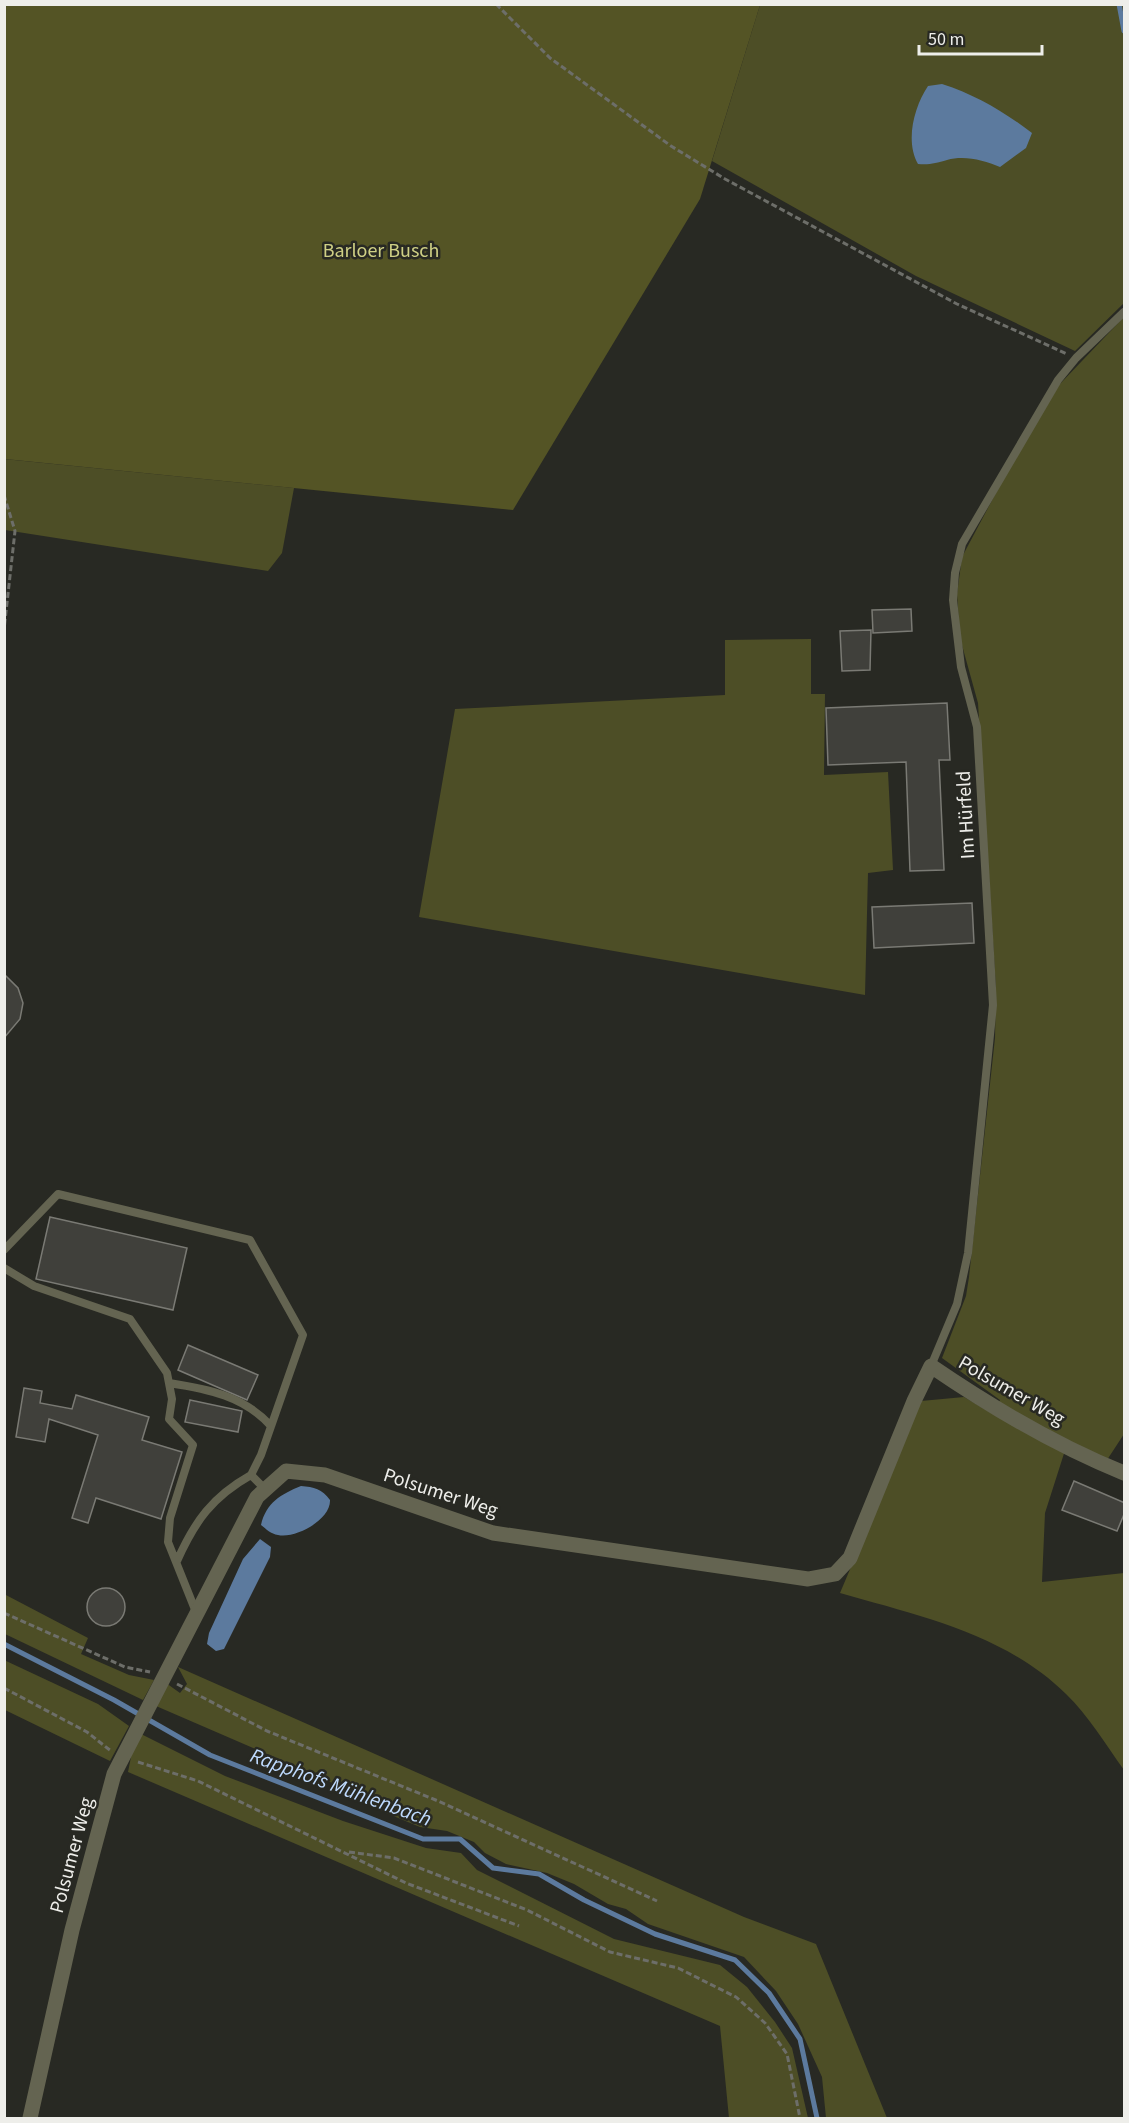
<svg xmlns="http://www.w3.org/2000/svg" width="1129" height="2123" font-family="'Source Sans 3',sans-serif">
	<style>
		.green { fill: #4d4e26 }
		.forest { fill: #545425 }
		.water { fill: #5c7a9e }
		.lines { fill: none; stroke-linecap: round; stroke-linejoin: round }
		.stream { stroke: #5c7a9e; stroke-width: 5 }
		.building { fill: #40403b; stroke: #7a7a74; stroke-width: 1.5 }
		.path { stroke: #6d6e69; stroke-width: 3; stroke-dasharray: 6 3; stroke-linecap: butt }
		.lane { stroke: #646451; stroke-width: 8 }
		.street { stroke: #646451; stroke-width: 15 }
		.labels { text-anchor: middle; stroke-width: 5; stroke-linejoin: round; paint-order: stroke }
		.park-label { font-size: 20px; fill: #cfd085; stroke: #282923 }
		.street-label { font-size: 20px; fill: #eeeeea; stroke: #282923 }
		.water-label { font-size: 21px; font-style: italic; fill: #bfdbff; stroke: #282923 }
	</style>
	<rect width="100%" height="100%" fill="#282923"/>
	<path class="green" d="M760,5H1124V303L1075,351L916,276L712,161Z
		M1124,317V1434L1107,1460L1068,1441L1045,1513L1042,1582L1124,1573V1770C1106,1745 1088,1715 1066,1694C1005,1634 920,1616 840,1593L921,1401L964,1397L993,1414L1000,1400L942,1358L966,1296L969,1277L995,1038L996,988L978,703L960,638L957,594L962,557L1006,474L1059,385Z
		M4,459L294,488L282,553L268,571L5,530Z
		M811,639V694H825L824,775L888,772L893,870L868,873L865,995L419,917L455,709L725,695V640Z
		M4,1594L88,1638L81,1654L129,1675L154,1680L143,1700L5,1634Z
		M4,1660L98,1704L129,1726L110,1761L5,1710Z
		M178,1667L744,1917L816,1944L887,2118H826L822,2077L798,2024L776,1991L744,1957L648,1924L626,1909L608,1904L574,1884L547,1873L506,1864L485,1853L474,1842L447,1831L420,1827L374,1808L325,1779L156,1706L166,1683L180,1693L187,1684Z
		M141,1734L225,1776L343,1821L426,1848L461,1853L477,1870L614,1939L720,1965L747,1987L775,2022L792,2048L808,2118H729L720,2026L128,1772L132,1752Z"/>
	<path class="forest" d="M5,4H760V5L700,199L513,510L5,459Z"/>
	<path class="water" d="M942,84C976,95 1003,111 1032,133L1026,148L1000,167C984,160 964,155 947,160C936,163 930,165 918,164C905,141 914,107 928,86Z
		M301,1486C314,1487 322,1489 330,1500C331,1520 295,1539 278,1535C271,1534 266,1529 261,1525C266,1503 281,1494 301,1486Z
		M260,1539L271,1547L270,1557L224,1649L216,1651L207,1644L209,1633L243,1559Z"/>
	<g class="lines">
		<path class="stream" d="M1119,4L1124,31
			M4,1644L114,1700L210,1755L423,1839H460L493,1868L539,1874L584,1900L655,1934L735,1960L769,1993L800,2039L817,2118"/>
	</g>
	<path class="building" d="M911,609L912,631L873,633L872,610Z
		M871,630L870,670L842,671L840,631Z
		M947,703L950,760H939L944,870L910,871L906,762L828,765L826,708Z
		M972,903L974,943L874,948L872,907Z
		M4,974L18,988L23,1003L20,1019L4,1038Z
		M50,1217L187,1248L173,1310L36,1279Z
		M188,1345L258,1375L247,1400L178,1370Z
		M24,1388L42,1391L40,1403L72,1409L76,1395L149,1417L142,1440L182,1452L161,1519L96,1498L88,1523L72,1518L98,1435L49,1419L45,1442L16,1437Z
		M190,1400L242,1411L238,1432L185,1422Z
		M1074,1481L1125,1503V1512L1117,1531L1062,1510Z
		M87 1607a19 19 0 1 1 38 0a19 19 0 1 1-38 0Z"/>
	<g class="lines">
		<path class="path" d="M496,4L550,58L671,146L725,179L957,304L1067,354
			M4,495L15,531L4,630
			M4,1613L125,1667L150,1672
			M177,1684L267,1731L438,1801L657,1901
			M4,1688L87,1732L111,1751
			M138,1762L198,1781L406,1883L519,1926
			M349,1852L394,1858L527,1910L610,1952L678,1968L736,1997L765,2023L787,2054L800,2118"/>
		<path class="lane" d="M4,1250L58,1194L250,1240L303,1335L261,1455L251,1475L265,1489
			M4,1268L34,1286L130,1319L167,1373L172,1399L169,1419L193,1445L170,1518L168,1542L196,1612
			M931,1366L957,1304L968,1253L993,1005L977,727L961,667L953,600L955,573L962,544L1058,380L1076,358L1124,312
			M169,1383C208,1389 244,1396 271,1426
			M177,1561C195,1521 212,1497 251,1475"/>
		<path class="street" d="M30,2118L72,1930L114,1774L257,1497L286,1471L325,1475L493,1533L808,1579L835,1574L850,1558L914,1401L931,1366C991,1407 1057,1446 1124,1473"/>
	</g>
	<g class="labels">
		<g class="park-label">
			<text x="381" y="257">Barloer Busch</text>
		</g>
		<g class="street-label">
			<text transform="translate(965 815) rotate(-93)" y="7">Im Hürfeld</text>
			<text transform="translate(1012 1390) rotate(30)" y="7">Polsumer Weg</text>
			<text transform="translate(441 1492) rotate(18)" y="7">Polsumer Weg</text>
			<text transform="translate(71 1855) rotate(-75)" y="7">Polsumer Weg</text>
		</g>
		<g class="water-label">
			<text transform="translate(341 1787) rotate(20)" y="7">Rapphofs Mühlenbach</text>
		</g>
	</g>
	<rect width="1129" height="2123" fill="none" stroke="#eeeeea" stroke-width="12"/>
	<path d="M919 45v9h123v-9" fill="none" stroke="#eeeeea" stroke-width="3"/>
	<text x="928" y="45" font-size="18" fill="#eeeeea" stroke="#282923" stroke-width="4.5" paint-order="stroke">50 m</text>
</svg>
